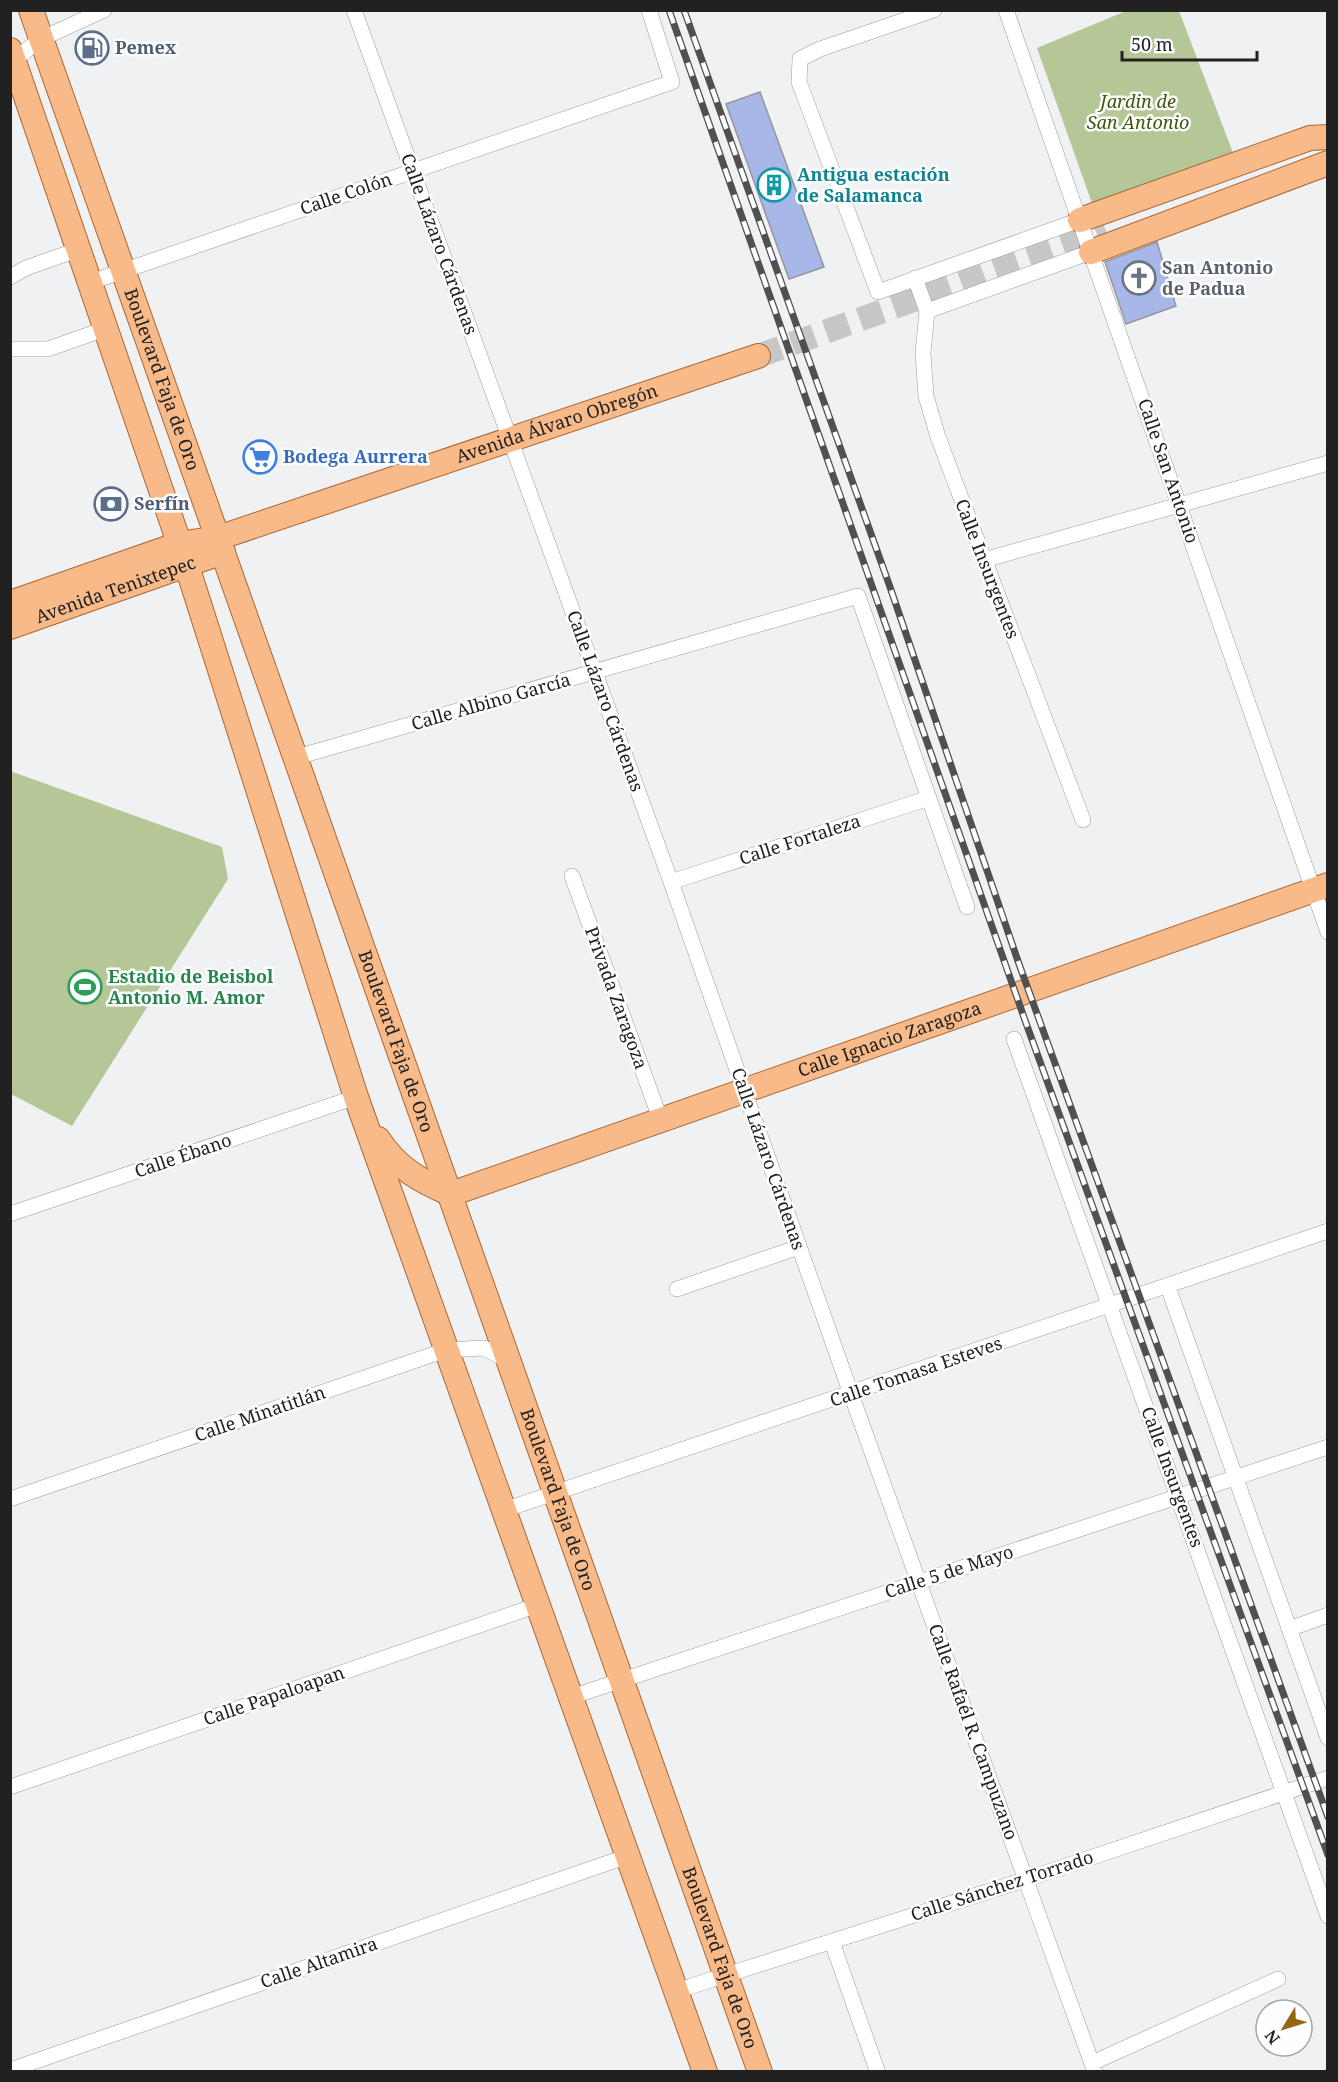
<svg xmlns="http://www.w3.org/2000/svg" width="1338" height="2082" font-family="'Noto Serif',serif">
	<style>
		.green { fill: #b5c697 }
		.building { fill: #a7b7e7; stroke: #969799; stroke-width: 1.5 }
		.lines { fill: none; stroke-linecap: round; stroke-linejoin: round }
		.primary-tunnel { stroke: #c7c7c8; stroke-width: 24; stroke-dasharray: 24 12; stroke-linecap: butt }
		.street-casing { stroke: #9b9c9d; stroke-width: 16 }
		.primary-casing { stroke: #aa6732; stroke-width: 26 }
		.street { stroke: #fff; stroke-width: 15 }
		.primary { stroke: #f8ba89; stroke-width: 24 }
		.rail-casing { stroke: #505051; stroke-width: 7 }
		.rail { stroke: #fdfeff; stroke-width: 4.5; stroke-dasharray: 14; stroke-linecap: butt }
		.labels { text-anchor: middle; stroke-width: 5; stroke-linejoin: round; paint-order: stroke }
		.service-label { font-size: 18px; font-weight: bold; fill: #4e5e75; stroke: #fdfeff; text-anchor: start }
		.park-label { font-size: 18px; font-style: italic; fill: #435709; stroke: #fdfeff }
		.culture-label { font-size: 18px; font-weight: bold; fill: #0d838f; stroke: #fdfeff; text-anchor: start }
		.street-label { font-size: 18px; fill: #212122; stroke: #fdfeff }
		.worship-label { font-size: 18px; font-weight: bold; fill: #5b616d; stroke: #fdfeff; text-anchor: start }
		.shop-label { font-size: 18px; font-weight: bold; fill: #366cbe; stroke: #fdfeff; text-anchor: start }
		.leisure-label { font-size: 18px; font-weight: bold; fill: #27864d; stroke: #fdfeff; text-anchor: start }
	</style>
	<rect width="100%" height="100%" fill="#f0f1f2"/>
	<path class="green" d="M1126,11H1179L1235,158L1094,209L1037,48Z
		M10,771L222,847L228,879L72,1126L11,1094Z"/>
	<path class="building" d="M760,92L824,267L789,279L726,104Z
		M1157,242L1176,306L1126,324L1105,262Z"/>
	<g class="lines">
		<path class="primary-tunnel" d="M758,356L1106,231"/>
		<g class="street-casing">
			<path id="street" d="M354,10L671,882L851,1394L1095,2072
				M934,10L820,49L800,59L799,82L878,292L1080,220
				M1006,10L1328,932
				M10,63L41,39L104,10
				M10,277L26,268L77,250
				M915,278L927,311L923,353L926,396L938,437L1083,820
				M88,283L672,82L649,10
				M927,311L1091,252
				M10,349H48L105,329
				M984,560L1328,463
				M297,757L858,596L967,907
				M572,876L661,1121
				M671,882L929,798
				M1014,1039L1328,1916
				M10,1214L356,1097
				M1168,1287L1328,1738
				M677,1289L799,1247
				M10,1499L446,1350L484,1348L509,1361
				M504,1510L1328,1231
				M1289,1629L1328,1615
				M571,1697L1328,1447
				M10,1787L538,1605
				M832,1942L877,2070
				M676,1991L1027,1879L1328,1778
				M1092,2063L1278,1979
				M10,2070L628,1856"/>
		</g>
		<g class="primary-casing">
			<g id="primary">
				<path id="s1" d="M31,10L760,2072"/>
				<path d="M10,50L186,563L356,1097L705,2072"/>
				<path d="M1080,220L1310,138L1328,137"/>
				<path d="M1091,252L1328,163"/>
				<path id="s2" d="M10,603L179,544L218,538L758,356"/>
				<path id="s3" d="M10,627L223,552"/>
				<path id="s4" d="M378,1139C397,1168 420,1181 451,1194L1328,885"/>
			</g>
		</g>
		<use href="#street" class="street"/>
		<use href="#primary" class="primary"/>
		<g class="rail-casing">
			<path id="rail" d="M669,10L1026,1023L1328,1855
				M684,10L890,587L1019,964L1328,1817"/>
		</g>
		<use href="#rail" class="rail"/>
	</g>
	<defs>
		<g id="fuel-ring" transform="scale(1.725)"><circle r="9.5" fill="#fdfeff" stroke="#5c6f8a" stroke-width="1.5"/><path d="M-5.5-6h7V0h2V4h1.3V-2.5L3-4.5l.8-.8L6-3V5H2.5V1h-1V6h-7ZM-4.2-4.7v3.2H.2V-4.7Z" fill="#5c6f8a"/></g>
		<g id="building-ring" transform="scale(1.725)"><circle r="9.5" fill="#fdfeff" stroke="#0f9aa8" stroke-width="1.5"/><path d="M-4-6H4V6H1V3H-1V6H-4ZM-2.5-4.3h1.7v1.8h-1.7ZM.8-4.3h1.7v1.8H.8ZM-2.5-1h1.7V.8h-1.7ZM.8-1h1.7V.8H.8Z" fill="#0f9aa8"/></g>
		<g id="church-ring" transform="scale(1.725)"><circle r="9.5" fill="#fdfeff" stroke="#6b7280" stroke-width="1.5"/><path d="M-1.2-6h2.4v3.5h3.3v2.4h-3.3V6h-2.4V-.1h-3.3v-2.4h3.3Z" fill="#6b7280"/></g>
		<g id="supermarket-ring" transform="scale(1.725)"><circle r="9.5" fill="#fdfeff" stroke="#3f7fe0" stroke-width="1.5"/><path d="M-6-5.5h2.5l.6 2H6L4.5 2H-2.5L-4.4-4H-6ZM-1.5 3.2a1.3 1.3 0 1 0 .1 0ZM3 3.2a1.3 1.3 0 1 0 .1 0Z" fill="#3f7fe0"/></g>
		<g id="bank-ring" transform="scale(1.725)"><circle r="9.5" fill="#fdfeff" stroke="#5c6f8a" stroke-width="1.5"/><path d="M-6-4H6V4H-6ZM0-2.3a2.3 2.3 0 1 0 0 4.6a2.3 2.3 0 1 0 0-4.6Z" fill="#5c6f8a"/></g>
		<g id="stadium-ring" transform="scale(1.725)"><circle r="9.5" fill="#fdfeff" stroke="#2e9e5b" stroke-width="1.5"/><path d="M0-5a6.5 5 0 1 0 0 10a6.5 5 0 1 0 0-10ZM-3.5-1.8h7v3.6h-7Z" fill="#2e9e5b"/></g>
	</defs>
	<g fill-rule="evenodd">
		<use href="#fuel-ring" x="92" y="48"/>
		<use href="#building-ring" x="774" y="185"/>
		<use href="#church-ring" x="1139" y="278"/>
		<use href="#supermarket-ring" x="260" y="457"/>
		<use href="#bank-ring" x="111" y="504"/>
		<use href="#stadium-ring" x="85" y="987"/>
	</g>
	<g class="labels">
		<g class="service-label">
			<text x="115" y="54">Pemex</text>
			<text x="134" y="510">Serfín</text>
		</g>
		<g class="park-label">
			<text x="1138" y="108">Jardin de<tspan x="1138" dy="21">San Antonio</tspan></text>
		</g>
		<g class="culture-label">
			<text x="797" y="181">Antigua estación<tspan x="797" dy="21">de Salamanca</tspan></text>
		</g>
		<g class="street-label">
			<text transform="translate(346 194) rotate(-19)" y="6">Calle Colón</text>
			<text transform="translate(439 244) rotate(70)" y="6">Calle Lázaro Cárdenas</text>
			<text dy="6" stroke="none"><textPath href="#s1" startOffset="392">Boulevard Faja de Oro</textPath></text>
			<text dy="6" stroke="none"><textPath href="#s2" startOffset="576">Avenida Álvaro Obregón</textPath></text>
			<text transform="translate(1168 471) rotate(71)" y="6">Calle San Antonio</text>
			<text transform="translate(987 569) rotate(69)" y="6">Calle Insurgentes</text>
			<text dy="6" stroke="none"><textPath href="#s3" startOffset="112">Avenida Tenixtepec</textPath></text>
			<text transform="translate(605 701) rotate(70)" y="6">Calle Lázaro Cárdenas</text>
			<text transform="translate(491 702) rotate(-16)" y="6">Calle Albino García</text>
			<text transform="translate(800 840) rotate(-18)" y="6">Calle Fortaleza</text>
			<text transform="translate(616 998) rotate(70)" y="6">Privada Zaragoza</text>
			<text dy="6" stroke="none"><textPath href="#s4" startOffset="558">Calle Ignacio Zaragoza</textPath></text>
			<text dy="6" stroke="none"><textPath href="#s1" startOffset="1094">Boulevard Faja de Oro</textPath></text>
			<text transform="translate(183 1156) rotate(-19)" y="6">Calle Ébano</text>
			<text transform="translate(768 1159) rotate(71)" y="6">Calle Lázaro Cárdenas</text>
			<text transform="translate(916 1372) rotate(-19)" y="6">Calle Tomasa Esteves</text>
			<text transform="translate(260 1414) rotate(-19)" y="6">Calle Minatitlán</text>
			<text transform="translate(1172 1477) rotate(70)" y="6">Calle Insurgentes</text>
			<text dy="6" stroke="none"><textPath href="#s1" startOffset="1580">Boulevard Faja de Oro</textPath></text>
			<text transform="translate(949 1572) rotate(-18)" y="6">Calle 5 de Mayo</text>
			<text transform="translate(274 1696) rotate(-19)" y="6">Calle Papaloapan</text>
			<text transform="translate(973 1732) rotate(70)" y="6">Calle Rafaél R. Campuzano</text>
			<text transform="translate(1002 1886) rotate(-18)" y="6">Calle Sánchez Torrado</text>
			<text dy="6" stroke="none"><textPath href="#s1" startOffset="2066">Boulevard Faja de Oro</textPath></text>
			<text transform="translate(319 1963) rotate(-19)" y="6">Calle Altamira</text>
		</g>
		<g class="worship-label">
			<text x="1162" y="274">San Antonio<tspan x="1162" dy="21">de Padua</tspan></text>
		</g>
		<g class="shop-label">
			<text x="283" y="463">Bodega Aurrera</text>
		</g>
		<g class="leisure-label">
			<text x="108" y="983">Estadio de Beisbol<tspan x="108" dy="21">Antonio M. Amor</tspan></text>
		</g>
	</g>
	<rect width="1338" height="2082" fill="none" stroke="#212122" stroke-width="24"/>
	<g transform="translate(1284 2028) rotate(232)"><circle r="28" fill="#fdfeff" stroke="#a5a6a7" stroke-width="1.5"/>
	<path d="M0-4.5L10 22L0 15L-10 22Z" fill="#956614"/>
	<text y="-9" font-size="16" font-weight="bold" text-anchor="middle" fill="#212122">N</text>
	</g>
	<path d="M1122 51v9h135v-9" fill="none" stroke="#212122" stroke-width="3"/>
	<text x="1131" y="51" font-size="18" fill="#212122" stroke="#fdfeff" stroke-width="4.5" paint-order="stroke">50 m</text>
</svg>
